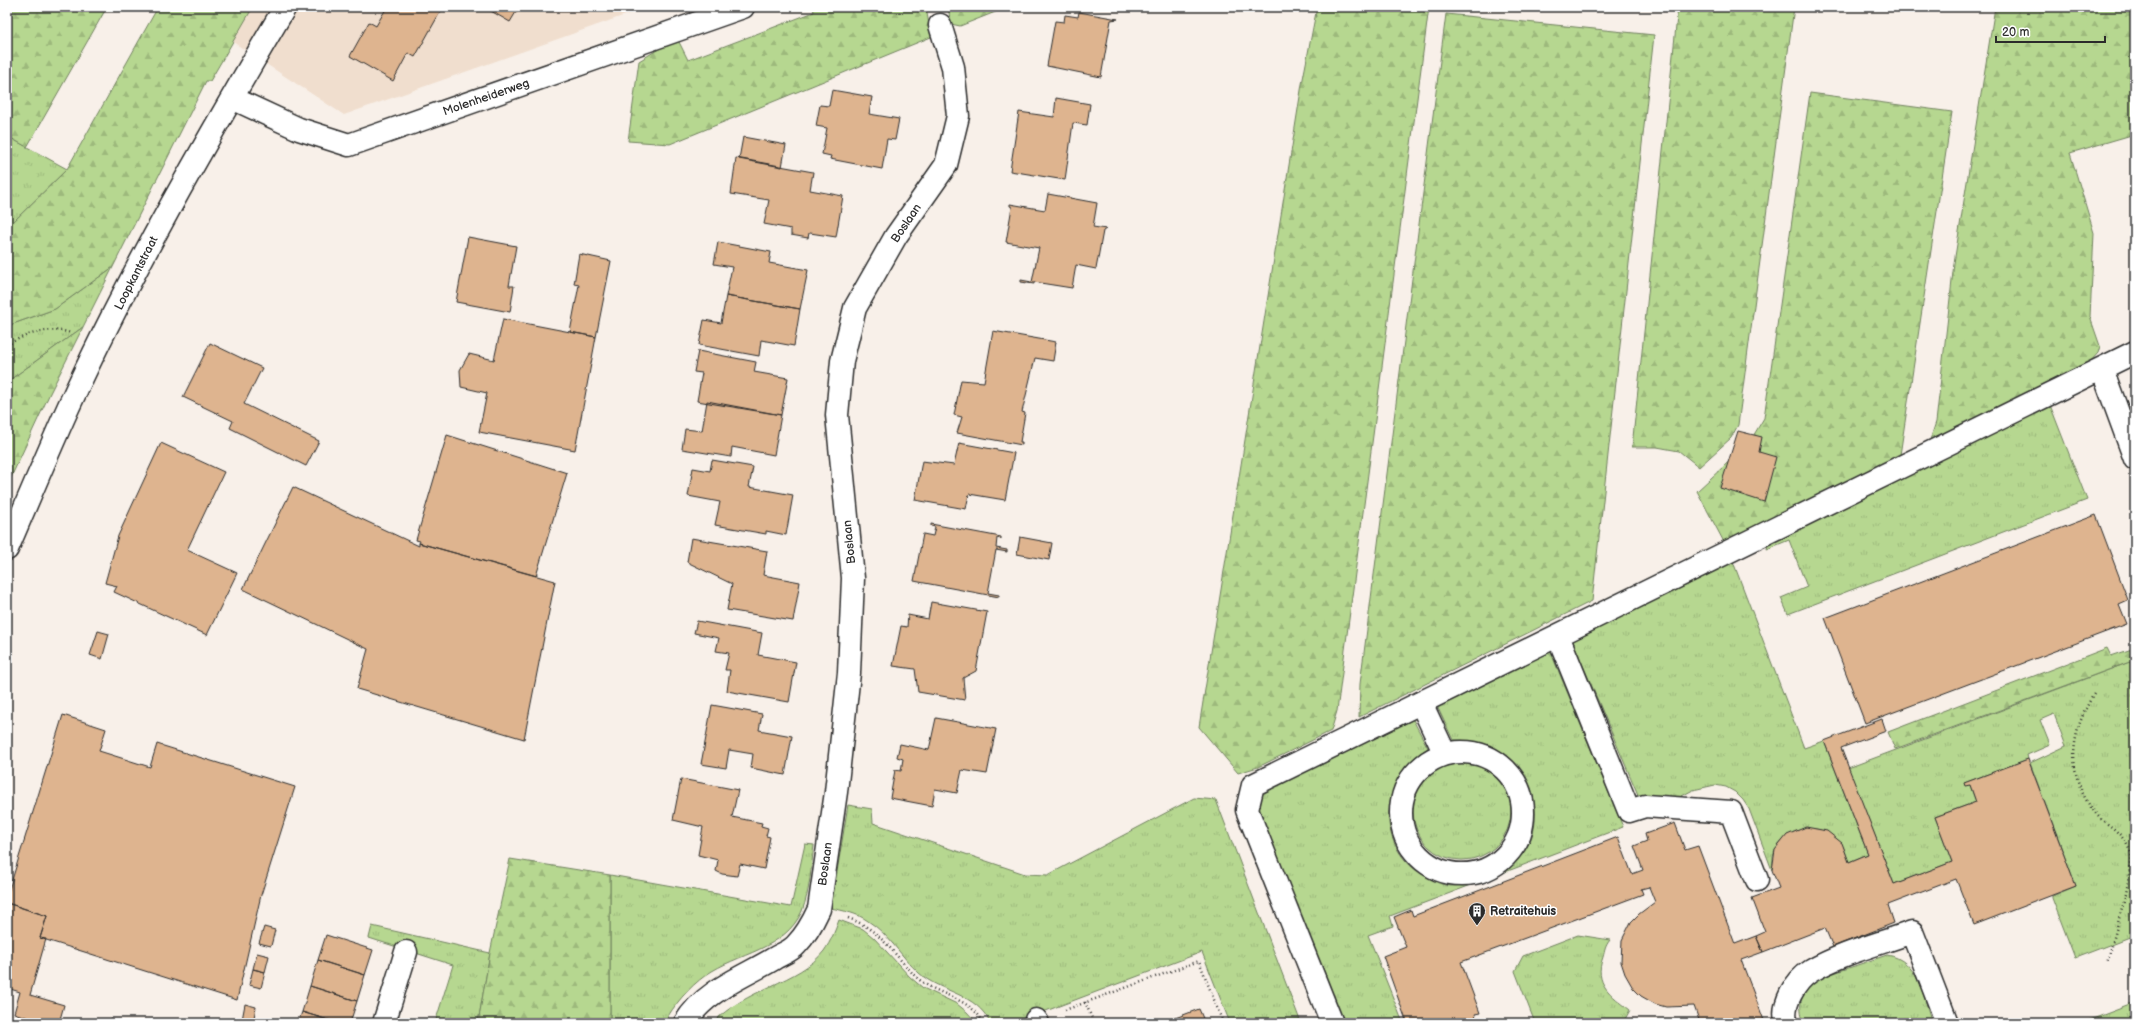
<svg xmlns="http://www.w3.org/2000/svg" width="2142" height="1030" font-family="'Balsamiq Sans',sans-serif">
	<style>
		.built { fill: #f0dece }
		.grass { fill: url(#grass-tufts); stroke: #70815e }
		.forest { fill: url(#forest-firs); stroke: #70815e }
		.building { fill: #deb48f; stroke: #2b2b2b }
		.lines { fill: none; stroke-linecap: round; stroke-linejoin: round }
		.minor-casing { stroke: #2b2b2b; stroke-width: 25 }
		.path { stroke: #2b2b2b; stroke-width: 2.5; stroke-dasharray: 1 3; stroke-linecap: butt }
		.minor { stroke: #fff; stroke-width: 22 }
		.labels { text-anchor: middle; stroke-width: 3; stroke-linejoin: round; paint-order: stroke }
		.street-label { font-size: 12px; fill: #2b2b2b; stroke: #fff }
		.poi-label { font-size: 12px; font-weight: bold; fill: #2b2b2b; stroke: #fff; text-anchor: start }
	</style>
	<defs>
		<pattern id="grass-tufts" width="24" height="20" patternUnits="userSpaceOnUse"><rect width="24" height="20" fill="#b6d790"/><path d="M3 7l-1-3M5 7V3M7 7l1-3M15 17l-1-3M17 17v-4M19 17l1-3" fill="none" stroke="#9db97c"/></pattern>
		<pattern id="forest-firs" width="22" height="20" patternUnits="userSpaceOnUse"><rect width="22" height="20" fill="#b6d790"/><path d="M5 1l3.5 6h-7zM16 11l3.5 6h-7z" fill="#9db97c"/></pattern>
	</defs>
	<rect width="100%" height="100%" fill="#f8f0e9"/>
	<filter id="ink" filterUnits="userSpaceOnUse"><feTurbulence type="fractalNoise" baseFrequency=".025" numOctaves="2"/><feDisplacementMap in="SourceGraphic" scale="8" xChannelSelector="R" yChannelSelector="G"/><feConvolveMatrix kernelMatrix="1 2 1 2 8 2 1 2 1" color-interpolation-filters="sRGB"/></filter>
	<g filter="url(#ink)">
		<path class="built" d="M225,7H648L344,115L213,29Z"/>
		<path class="grass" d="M7,136L67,169L7,228Z
			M113,267L83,327L7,382V326L55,309Z
			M2050,405L2087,500L1788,614L1781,598L1807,587L1789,540L1767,549L1769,540Z
			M1732,559L1804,748L1824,741L1868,854L1849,862C1846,856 1845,847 1840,842C1820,822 1791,824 1776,849C1772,854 1773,864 1772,870L1749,809L1743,800L1735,792L1726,787L1715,785L1693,790L1678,798L1639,797L1571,637Z
			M1549,648L1623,827L1390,916L1393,926L1368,935L1403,1023H1340L1259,819L1257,792L1411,716L1428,748C1380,776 1373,845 1423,875C1431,880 1441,885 1451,886C1467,886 1486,879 1500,872C1519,863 1533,844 1535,822C1539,770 1503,740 1453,740L1436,704Z
			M2135,660V935L2075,958L2052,898V896L2076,886L2030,763L2066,746L2054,714L2040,720L2050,745L2027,755L2028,759L1964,783L1970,785L1976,802L1935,817L1952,862L1894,884L1848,768Z
			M1413 811a49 49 0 1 1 98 0a49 49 0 1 1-98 0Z
			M1194,798L1216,800L1301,1023H1230L1202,952L1014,1023H990C977,993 941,993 919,973C901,957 889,934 868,921C857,913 844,911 831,908L848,805L872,809L873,823L1025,874L1048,875Z
			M805,844L814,845C811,867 810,891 802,911C785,950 737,953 706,975C688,988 674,1005 664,1023H610V875L791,907Z
			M839,920L863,929L874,938L910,977L923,988L957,1004L967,1012L977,1023H713C743,990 800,982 824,951C831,941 835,931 839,920Z
			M372,926L490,953L478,1023H435L453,965L369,938Z
			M1578,935L1610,940C1605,946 1605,950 1603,957C1593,984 1611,995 1630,1010L1623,1023H1535L1515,971L1523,956Z
			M1887,955C1919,960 1923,996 1932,1023H1804C1797,1005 1801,991 1816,979Z
			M2135,1003V1023H2082Z"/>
		<path class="forest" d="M7,7H107L27,147L7,136Z
			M158,7H253L210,81H206L113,267L55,309L7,326V228L67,169Z
			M813,7H926L931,37L670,144L628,141L639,61L677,38L688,60L814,12Z
			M948,7H1008L960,26L951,24Z
			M1317,7H1429L1337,711L1331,731L1258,767L1238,773L1199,727L1302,84Z
			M1678,7H1794L1738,425L1731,438L1699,467L1679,451L1657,447H1632Z
			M1995,7H2135V134L2070,153L2094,233L2090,317L2100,346L2098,353L2090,362L1930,440L1936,422L1954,263Z
			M1446,14L1654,35L1592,601L1359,717L1360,684Z
			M1810,93L1952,112L1900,455L1725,544L1697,491L1749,443L1764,418Z
			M83,327L50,393L7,486V382Z
			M2107,648L2111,656L2135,648V660L1895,749L1888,732Z
			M510,859L610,875V1023H478L490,953Z"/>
		<path class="building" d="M387,7H443L415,57L408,53L393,81L350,56L369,22L376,26Z
			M484,7H519L510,22Z
			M1079,12L1118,19L1111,20L1101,77L1047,66L1055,21L1064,22L1065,15L1078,17Z
			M832,90L872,97L869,114L899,119L895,140L887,139L882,169L830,159L831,156L822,154L827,128L816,126L820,105L829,106Z
			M1056,98L1090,104L1087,125L1073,123L1065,180L1010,171L1019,112L1054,117Z
			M743,137L786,145L782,167L739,159Z
			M736,158L813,172L810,190L843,196L836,237L810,233H809L808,238L791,235V229L764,224L769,200L731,194Z
			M1048,194L1097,203L1093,227L1106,229L1103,231L1096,269L1076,265L1072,288L1034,282V284L1021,282V280L1032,282L1039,248L1006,242L1012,207L1010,206V204L1045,210Z
			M468,237L516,246L509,286H514L510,312L456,302Z
			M718,242L771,252L769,263L808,270L800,309L726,296L732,267L714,264Z
			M579,254L611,261L596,337L570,332L579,285L574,284Z
			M726,296L800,309L794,346L761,340L759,356L699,345L704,320L721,323Z
			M503,319L596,337L575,450L479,432L487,393L461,387L460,370L469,354L494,360Z
			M993,331L1056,342L1053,361L1035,358L1022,412L1025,413L1020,442H1022V445L957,433L962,417L954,415L961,380L984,382Z
			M210,343L262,368L244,404L319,441L306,466L230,428L233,421L183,397Z
			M698,351L756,362L754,372L788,378L781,415L697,401L702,373L694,372Z
			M707,401L781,415L774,455L732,447L731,457L682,449L685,429L702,431Z
			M1738,431L1762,437L1759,452L1776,457L1764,502L1720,488Z
			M447,435L567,473L536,576L419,543L420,541L416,540Z
			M161,443L224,472L187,550L237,573L207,635L114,592L117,586L105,583L118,536Z
			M959,443L1014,453L1005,500L969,494L966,509L915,500L922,461L954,465Z
			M712,460L753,467L749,487L793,495L786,535L766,531V534L715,525L720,502L688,496L693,468L710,471Z
			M293,487L419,546V543L555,581L524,739L357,689L368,649L243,589Z
			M2096,515L2128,600L2119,604L2127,624L1865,723L1825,618Z
			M931,524L1001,537V539L997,538L996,548L1007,550V552L996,550L988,593L999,595V597L914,581L923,534L933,536L935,527L931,526Z
			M1020,537L1052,543L1049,560L1017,554Z
			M691,538L767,551L763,575L800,582L793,621L727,610L732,584L687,562Z
			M931,602L987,612L976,671L963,678L965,700L918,692L915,669L893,666L901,626L907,627L908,615L928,619Z
			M697,621L762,633L758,655L796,662L789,702L727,691L730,670H725L729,653L716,651L719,638L694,633Z
			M98,631L109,634L102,659L90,655Z
			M712,705L762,714L759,730L792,736L785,775L751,768L753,754L729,750L726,768L701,764Z
			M63,715L106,729L99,751L150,767L157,744L295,787L261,895L237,1000L40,938L47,916L7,903V896Z
			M936,718L996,729L987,774L962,770L957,793L935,789L932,806L890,798L895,770L901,771L903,759L897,757L900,744L929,750Z
			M1882,719L1886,731L1841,748L1894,884L1952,862L1935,817L1976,802L1970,785L1965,786L1964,783L2028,759L2076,886L1974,925L1956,879L1888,905L1894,923L1833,947L1825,928L1763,952L1756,936L1765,932L1752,898L1779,888L1772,870L1775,850L1787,835L1806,827L1827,831L1842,843L1849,862L1868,854L1824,741Z
			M681,779L738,790L732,817L762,823L761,826L768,828L766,836L770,837L764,869L740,864L737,876L722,874L716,871L718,860L698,855L703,827L673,820Z
			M1675,823L1685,850L1698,846L1735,944L1756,936L1763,952L1741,960L1765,1023H1691L1699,1020L1694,1006L1666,1007L1655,1004L1641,996L1633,988L1625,974L1621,962L1622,940L1631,922L1639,914L1655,902L1649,887L1641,889L1643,894L1461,962L1480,1013L1475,1014L1478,1023H1407L1383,956L1406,947L1394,917L1411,910L1413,916L1618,837L1632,874L1643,870L1634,846L1647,841L1645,834Z
			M7,903L47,916L40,938L46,939L30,995L64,1005L59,1023H44L14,1013L20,992L7,988Z
			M264,927L275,930L271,946L259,943Z
			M326,935L373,950L365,975L318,960Z
			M257,953L269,956L265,972L253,969Z
			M318,960L365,975L357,1001L310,986Z
			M253,969L265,972L261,988L249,985Z
			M310,986L357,1001L350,1023H338L302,1012Z
			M245,1004L256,1007L253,1023L242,1020Z
			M1199,1009L1205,1023H1172L1170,1020Z
			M302,1012L338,1023H298Z"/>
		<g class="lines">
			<g class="minor-casing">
				<path id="minor" d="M232,98L299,129L349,145L743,7
					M2102,369L2135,459
					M7,549C27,502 47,455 68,408C131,270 208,138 285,7
					M1558,636L1629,811L1645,806L1731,812L1757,880
					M1421,703L1445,754
					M1401 813a61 61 0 1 1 122 0a61 61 0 1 1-122 0Z
					M1036,1020L1038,1023
					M384,1023L406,952
					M685,1023C705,990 744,977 775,958C782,954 791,951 796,945C806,935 813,922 819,909L836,792L849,673L853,578L837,415L842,361L855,308L896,236L946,165L958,116L953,67L940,25
					M1332,1023L1247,810L1253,785L2135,352
					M1787,1023C1780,1006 1796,980 1811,971C1842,953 1879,944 1912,932L1947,1023"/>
			</g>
			<path class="path" d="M7,345C25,334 50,326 71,333
				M2094,694C2069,734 2065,777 2097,815C2103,822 2112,826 2118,833C2125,839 2129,848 2132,856L2126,894L2107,963
				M848,918C876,928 887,945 906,966C911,971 915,977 921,981C939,995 974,1000 983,1023
				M1085,1002L1094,1023
				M1065,1010L1199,961L1223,1023"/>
			<use href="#minor" class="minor"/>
		</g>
	</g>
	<defs>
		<g id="building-pin" transform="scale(0.9)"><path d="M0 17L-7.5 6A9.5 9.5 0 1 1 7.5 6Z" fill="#2b2b2b" stroke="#fff"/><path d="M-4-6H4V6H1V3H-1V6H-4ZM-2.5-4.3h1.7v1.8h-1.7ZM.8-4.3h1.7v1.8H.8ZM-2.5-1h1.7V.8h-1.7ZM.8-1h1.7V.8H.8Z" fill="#fff"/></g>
	</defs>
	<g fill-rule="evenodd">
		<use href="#building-pin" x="1477" y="911"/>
	</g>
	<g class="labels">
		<g class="street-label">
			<text transform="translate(486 97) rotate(-19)" y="4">Molenheiderweg</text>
			<text transform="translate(906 223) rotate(-56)" y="4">Boslaan</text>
			<text transform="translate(136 273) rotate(-63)" y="4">Loopkantstraat</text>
			<text transform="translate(849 542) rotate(-96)" y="4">Boslaan</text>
			<text transform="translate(825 864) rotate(-82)" y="4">Boslaan</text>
		</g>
		<g class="poi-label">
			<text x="1490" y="915">Retraitehuis</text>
		</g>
	</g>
	<rect width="2142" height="1030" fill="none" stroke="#fff" stroke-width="24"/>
	<rect x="12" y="12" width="2118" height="1006" fill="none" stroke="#2b2b2b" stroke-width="1.5" filter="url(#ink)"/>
	<path d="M1996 36v6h109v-6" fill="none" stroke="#2b2b2b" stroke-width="2"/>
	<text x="2002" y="36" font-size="12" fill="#2b2b2b" stroke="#ffffff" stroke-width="3" paint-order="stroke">20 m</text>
</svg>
